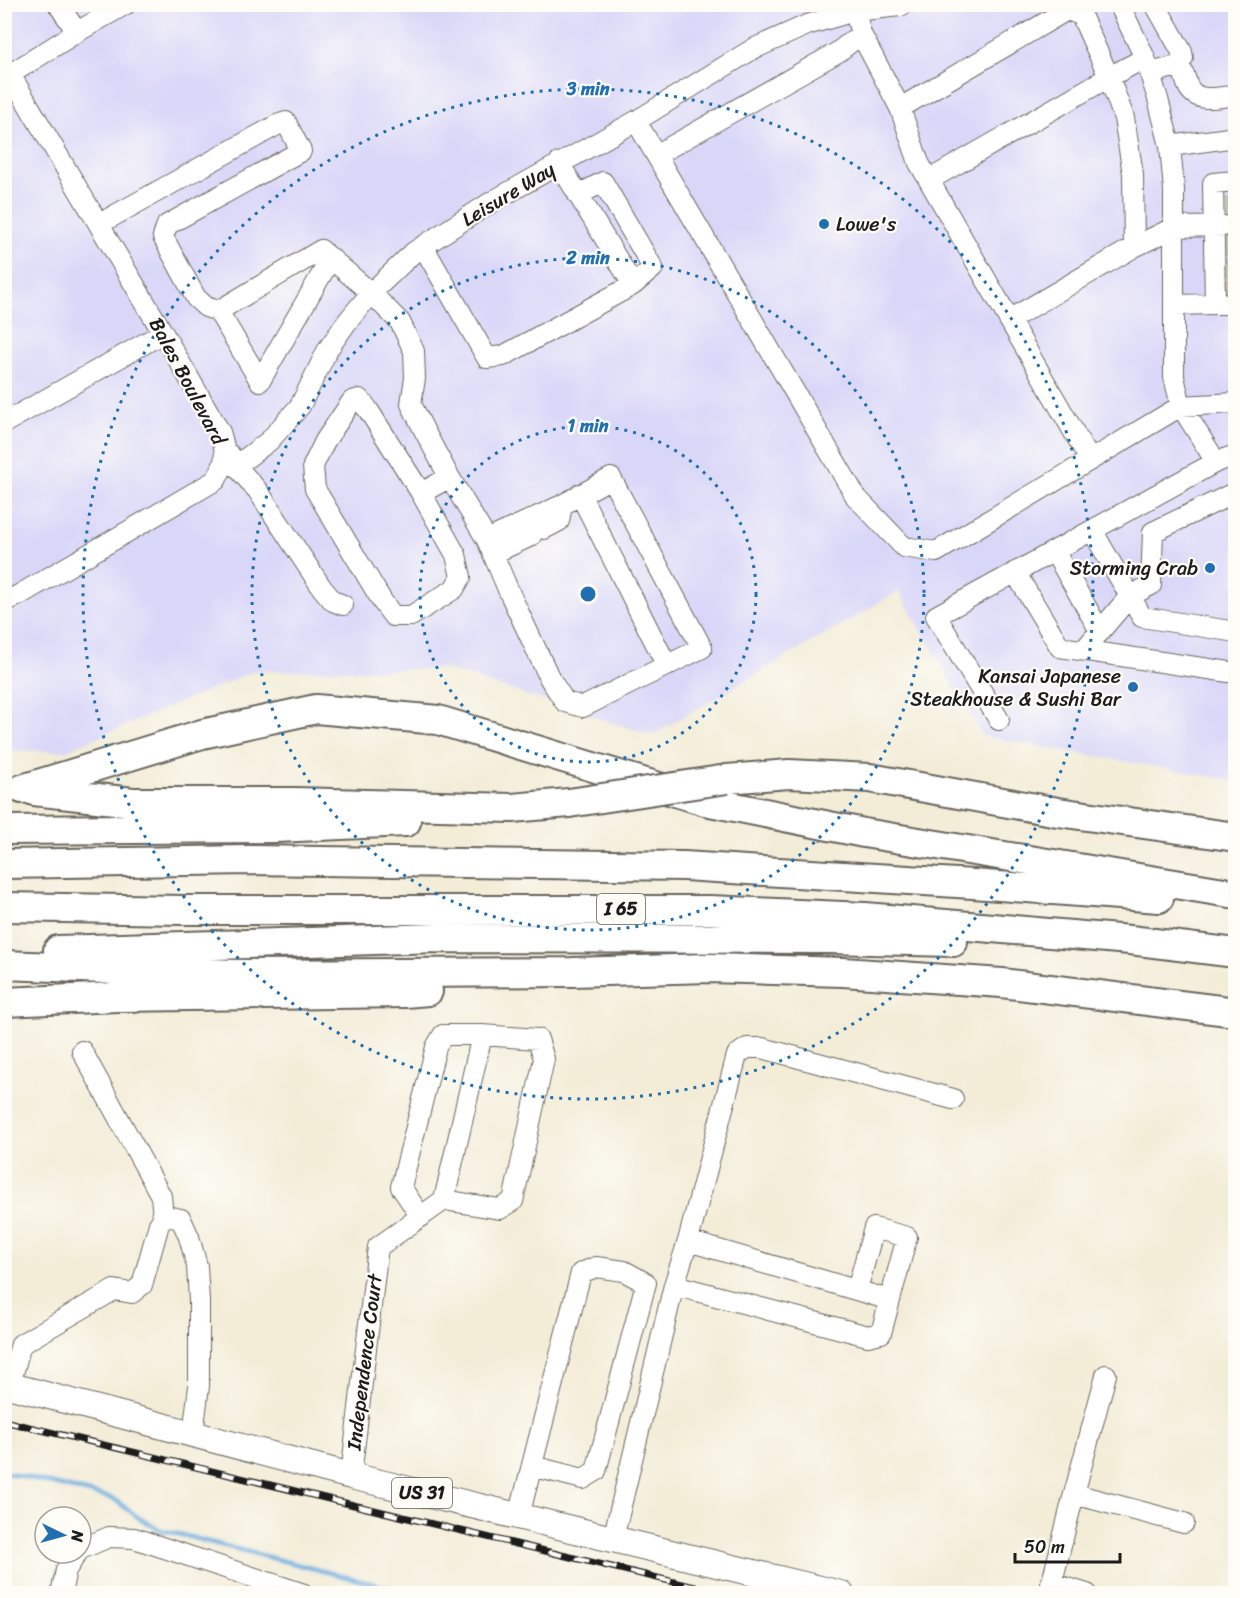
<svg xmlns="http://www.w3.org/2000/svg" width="1240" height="1598" font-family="Sriracha,sans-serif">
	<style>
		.built { fill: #d9d7f8 }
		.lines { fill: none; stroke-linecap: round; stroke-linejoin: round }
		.stream { stroke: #69aadd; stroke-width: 4.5 }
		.minor-tunnel { stroke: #c8c2b2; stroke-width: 20; stroke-dasharray: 20 10; stroke-linecap: butt }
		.minor-casing { stroke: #67655d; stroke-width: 22 }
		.major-casing { stroke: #67655d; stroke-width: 28 }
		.highway-casing { stroke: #67655d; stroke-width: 32 }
		.minor { stroke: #fff; stroke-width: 20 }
		.major { stroke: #fff; stroke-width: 26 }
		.highway { stroke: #fff; stroke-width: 28 }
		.rail-casing { stroke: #1c1c1c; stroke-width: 7 }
		.rail { stroke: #fdfcf7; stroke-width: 4.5; stroke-dasharray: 14; stroke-linecap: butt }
		.highway-bridge-casing { stroke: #67655d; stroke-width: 32; stroke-linecap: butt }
		.highway-bridge { stroke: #fff; stroke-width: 28 }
		.ring { fill: none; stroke: #1f6fb2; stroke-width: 3; stroke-dasharray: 3 6 }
		.poi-dot { fill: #1f6fb2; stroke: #fdfcf7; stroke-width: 2 }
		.labels { text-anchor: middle; stroke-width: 4.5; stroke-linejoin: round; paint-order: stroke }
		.shield { fill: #fdfcf7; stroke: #605f5e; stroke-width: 1.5 }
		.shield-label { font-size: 18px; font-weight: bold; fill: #1c1c1c }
		.street-label { font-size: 20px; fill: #1c1c1c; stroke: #fdfcf7 }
		.poi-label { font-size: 20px; fill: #1c1c1c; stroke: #fdfcf7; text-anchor: end }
		.centre { fill: #1f6fb2; stroke: #fdfcf7; stroke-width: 3 }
		.ring-label { font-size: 18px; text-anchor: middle; font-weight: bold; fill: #1f6fb2; stroke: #fdfcf7; stroke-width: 4.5; stroke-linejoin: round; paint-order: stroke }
	</style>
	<rect width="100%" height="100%" fill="#fdfcf7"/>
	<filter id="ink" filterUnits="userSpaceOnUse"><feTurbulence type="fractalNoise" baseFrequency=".0167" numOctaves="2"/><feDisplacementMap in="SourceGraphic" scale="12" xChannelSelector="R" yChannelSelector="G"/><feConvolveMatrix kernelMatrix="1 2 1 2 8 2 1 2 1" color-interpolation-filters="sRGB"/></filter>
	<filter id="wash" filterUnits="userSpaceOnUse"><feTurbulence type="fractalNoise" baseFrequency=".008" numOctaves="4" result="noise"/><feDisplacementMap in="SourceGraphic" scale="24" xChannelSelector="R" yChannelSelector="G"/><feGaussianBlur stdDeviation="1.35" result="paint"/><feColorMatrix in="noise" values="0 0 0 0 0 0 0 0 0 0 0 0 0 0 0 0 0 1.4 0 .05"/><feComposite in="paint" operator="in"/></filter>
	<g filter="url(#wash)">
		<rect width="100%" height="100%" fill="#f3ecd7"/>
		<path class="built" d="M4,5H1235V781L983,736L899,591L652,735L445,669L254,671L65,751H5Z"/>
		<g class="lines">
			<path class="stream" d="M4,1472L114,1499L139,1518L158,1529L414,1594"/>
		</g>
	</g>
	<g filter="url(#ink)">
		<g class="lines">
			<path class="minor-tunnel" d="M1225,207H1236
				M1225,246H1236
				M1224,268H1236
				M1225,284H1236"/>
			<g class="minor-casing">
				<path id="minor" d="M58,4L77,32
					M853,4L861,34L838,52L656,155L856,497L904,547L936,552L1181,406L1236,403
					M1119,4L1145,58L1158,99L1170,146L1174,190V377L1181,406L1216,462
					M861,34L900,108L1067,10L1081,15L1109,77L1145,58
					M1178,66C1184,71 1185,77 1187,84C1195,105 1218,97 1236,95
					M1150,73L1178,66L1183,58L1182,52L1155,4
					M4,78L77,32L126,4
					M900,108L919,163L1090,460
					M636,121L656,155
					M1170,146L1236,137
					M929,180L1109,77L1124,118L1133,174L1134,247L1009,320
					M578,195L603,182L653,268L633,285
					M99,224L277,125L286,122L301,151L167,225L163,237L196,298L206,307L218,311L321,250L371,293L400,322L414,351L415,378L411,404L425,432L447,473L443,481L421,493L367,408L359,399L352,401L325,441L313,466L315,489L382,601L393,616H411L454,589L461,577L456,555L421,493
					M423,246L487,358L503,356L633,285L559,163
					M1134,247L1175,227L1224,226
					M1215,304H1236
					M1175,305L1215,304L1213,183L1236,181
					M218,311L260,381L331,258
					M4,423L163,333
					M230,455L236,466L258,491L322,588L333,601L343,605
					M236,466L269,441L300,406L328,349L347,322L371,293L414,252L493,201L636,121L753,49L807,25L855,11L900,6L904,4
					M447,473L487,540L510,594L550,679L565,702L583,707L702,648L611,478L562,505L487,540
					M580,494L667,666
					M544,529L559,521L562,505
					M1092,530L1142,617L1236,632
					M1054,551L1100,631
					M494,553L531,536
					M1015,572L1060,647L1236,673
					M4,602L19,595L216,480C227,460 227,454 220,432L163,333L10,74
					M1084,650L1130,596L1151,585L1153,532L1236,492
					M999,720L936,616L1216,462L1236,455
					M82,1051L161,1196L163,1218
					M421,1217L401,1187L436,1047L443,1035H482
					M674,1285L868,1336L881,1333L890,1300L688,1241
					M857,1290L874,1228L907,1237L890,1300
					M10,1385L21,1344L114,1290L132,1293L142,1285L159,1224L163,1218L171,1217L181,1219L189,1237L197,1266L199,1301V1386L193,1434
					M351,1476L378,1247L444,1200L482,1035L538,1039L544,1059L513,1201L500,1209L444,1200
					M1074,1494L1106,1375
					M519,1516L581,1273L596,1267L624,1271L646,1283L596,1471L583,1479L532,1466
					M613,1539L674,1285L688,1241L737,1055L747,1048H762L953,1099
					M81,1549L109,1537L134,1538L304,1594
					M1051,1583L1087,1594
					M61,1594L66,1570L77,1553
					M1049,1594L1074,1494L1184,1523"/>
			</g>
			<g class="major-casing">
				<path id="major" d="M4,1384L351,1476L841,1594"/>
			</g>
			<g class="highway-casing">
				<path id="highway" d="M727,779L789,774L870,778L1058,812L1236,837
					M22,789L202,734L316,709L438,720L705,801L864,833L1236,894
					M34,791L133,802H295L512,808L569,803
					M4,830L276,828L406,822
					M4,864L249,860L684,866L973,884L1159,898
					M4,907L183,910H710L865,917L1130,940L1236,953
					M58,950L438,938L829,939L953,942
					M4,965L234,974L572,972L709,968L843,972L1002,983L1236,1012
					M4,1002L117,997L405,993L428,991"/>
			</g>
			<use href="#minor" class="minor"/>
			<use href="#major" class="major"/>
			<use href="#highway" class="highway"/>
			<g class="rail-casing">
				<path id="rail" d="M4,1421L724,1594"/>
			</g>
			<use href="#rail" class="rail"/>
			<g class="highway-bridge-casing">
				<path id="highway-bridge" d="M569,803L727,779"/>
			</g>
			<use href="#highway-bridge" class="highway-bridge"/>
		</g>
	</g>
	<g class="ring">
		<circle cx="588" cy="594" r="168"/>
		<circle cx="588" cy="594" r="336"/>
		<circle cx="588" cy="594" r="505"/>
	</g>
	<g class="poi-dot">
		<circle cx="824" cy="224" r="6"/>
		<circle cx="1210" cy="568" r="6"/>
		<circle cx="1133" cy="687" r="6"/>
	</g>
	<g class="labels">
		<g class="shield">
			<rect x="597" y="894" width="48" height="30" rx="4.5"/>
			<rect x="392" y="1478" width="60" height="30" rx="4.5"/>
		</g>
		<g class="shield-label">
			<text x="621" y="915">I 65</text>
			<text x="422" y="1499">US 31</text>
		</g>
		<g class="street-label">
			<text transform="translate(508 194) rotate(-31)" y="7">Leisure Way</text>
			<text transform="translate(188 381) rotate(62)" y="7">Bales Boulevard</text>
			<text transform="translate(364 1362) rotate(-83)" y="7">Independence Court</text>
		</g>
		<g class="poi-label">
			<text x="836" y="231" text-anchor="start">Lowe's</text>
			<text x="1198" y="575">Storming Crab</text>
			<text x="1121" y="683">Kansai Japanese<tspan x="1121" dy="23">Steakhouse &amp; Sushi Bar</tspan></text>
		</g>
	</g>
	<circle cx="588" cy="594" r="9" class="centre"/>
	<g class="ring-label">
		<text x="588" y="95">3 min</text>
		<text x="588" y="264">2 min</text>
		<text x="588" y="432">1 min</text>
	</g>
	<rect width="1240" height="1598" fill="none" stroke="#fdfcf7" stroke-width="24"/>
	<g transform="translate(63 1535) rotate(95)"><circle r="28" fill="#fdfcf7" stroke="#a3a29f" stroke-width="1.5"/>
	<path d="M0-4.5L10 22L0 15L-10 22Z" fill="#1f6fb2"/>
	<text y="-9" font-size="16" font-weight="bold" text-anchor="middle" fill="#1c1c1c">N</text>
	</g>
	<path d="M1015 1553v9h105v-9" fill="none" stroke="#1c1c1c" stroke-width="3"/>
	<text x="1024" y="1553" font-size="18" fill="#1c1c1c" stroke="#fdfcf7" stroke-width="4.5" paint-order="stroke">50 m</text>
</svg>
